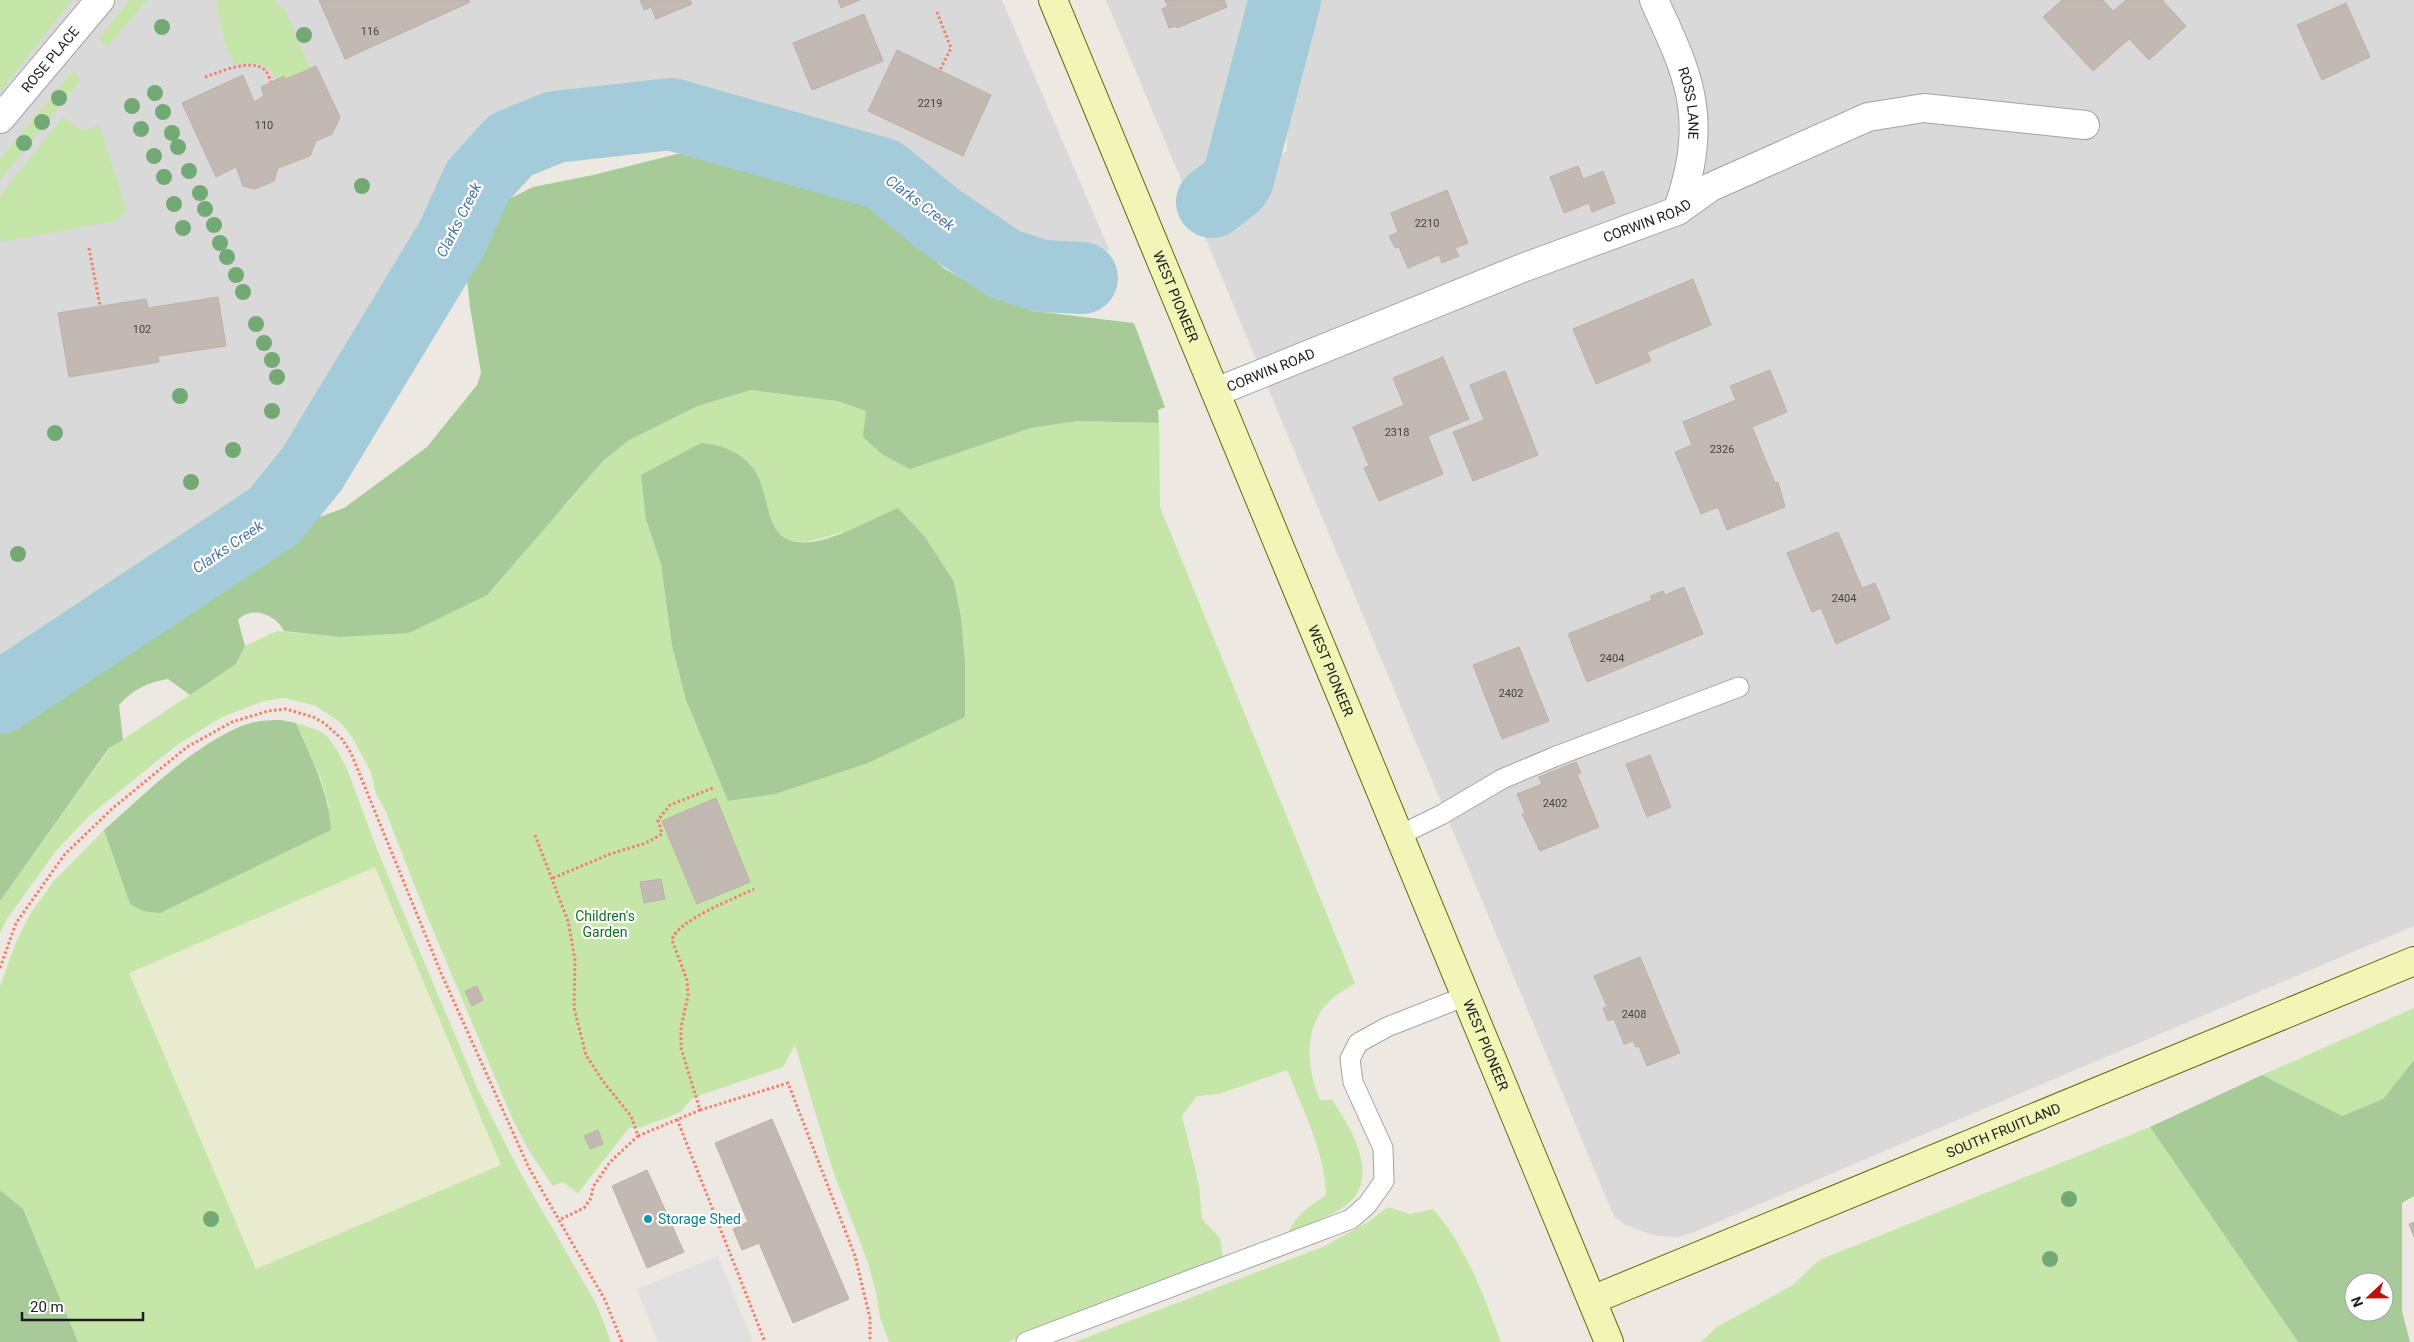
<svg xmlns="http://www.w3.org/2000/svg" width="2414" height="1342" font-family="Roboto,sans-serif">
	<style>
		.residential { fill: #dad9d9 }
		.farmland { fill: #e8ebcd }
		.grass { fill: #c5e5a9; fill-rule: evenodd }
		.forest { fill: #a6ca98; fill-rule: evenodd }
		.parking { fill: #e0e0e0 }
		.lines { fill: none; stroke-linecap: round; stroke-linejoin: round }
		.river { stroke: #a4cbd9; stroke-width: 72 }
		.building { fill: #c1b9b2; stroke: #beb1a5 }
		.lane-casing { stroke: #a3a3a3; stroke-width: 21 }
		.street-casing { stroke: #a3a3a3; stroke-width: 30 }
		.secondary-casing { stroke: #5f6c0a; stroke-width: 30 }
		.path { stroke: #f37f6d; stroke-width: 3; stroke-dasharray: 2.5 2.5; stroke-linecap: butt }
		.lane { stroke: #fff; stroke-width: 19 }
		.street { stroke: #fff; stroke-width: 28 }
		.secondary { stroke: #f1f6b7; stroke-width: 28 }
		.tree { fill: #73a975 }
		.culture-dot { fill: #0f9aa8; stroke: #fff; stroke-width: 2 }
		.labels { text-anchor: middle; stroke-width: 4.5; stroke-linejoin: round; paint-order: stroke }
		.number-label { font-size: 11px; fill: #454342 }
		.street-label { font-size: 14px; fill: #1c1c1c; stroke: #fff }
		.park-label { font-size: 14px; fill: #10741b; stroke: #fff }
		.culture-label { font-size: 14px; fill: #0d838f; stroke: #fff; text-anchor: start }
		.water-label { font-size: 15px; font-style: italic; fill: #4d77a6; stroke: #fff }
	</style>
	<rect width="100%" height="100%" fill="#ede9e2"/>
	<path class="residential" d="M0,0H1002L1109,249L1082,278L1042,276L1004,264L969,241L883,174L671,114L555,127L511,145L478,181L452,238L312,469L274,516L0,698Z
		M1106,0H1285L1235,185L1287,151L1286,115L1297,48L1315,0H2414V926L1692,1233L1678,1237L1655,1236L1625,1225L1614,1216L1607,1200Z"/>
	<path class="farmland" d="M375,867L501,1165L256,1269L129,973Z"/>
	<path class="grass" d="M0,0H72L0,92Z
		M130,0H147L107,47L99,38Z
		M216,0H274L282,8H284L310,68L286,79L284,76L277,79C267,61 252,63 234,64L225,44Z
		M74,70L80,81L0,180V159Z
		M63,117L83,131L99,125L126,209L121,217L115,221L2,242L0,237V196Z
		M751,390L837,401L866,411L994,441L1031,428L1077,421L1159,423L1160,507L1355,983C1347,989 1337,994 1330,1001C1302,1027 1307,1069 1320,1100H1332C1352,1129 1382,1179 1345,1206C1328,1218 1308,1224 1289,1232C1296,1214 1310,1206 1326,1195C1325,1152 1303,1110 1287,1070L1219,1094L1197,1096L1182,1116L1199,1185L1202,1219L1220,1238L1223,1258L1008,1342H889L880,1318L876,1292L868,1263L833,1171L795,1045L783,1067L692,1098L681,1112L642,1127L629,1128L578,1193L563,1182L553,1186L529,1151L512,1118L417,892L386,812L376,794L371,772L352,737L341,723L316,706L285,698L264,701L222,717L177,745L89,816L56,851L7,919L0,933V901L110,748L236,664L245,646L277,631L339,637L564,507L603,461L629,440L698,406ZM768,512C771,518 772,525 776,530C790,552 822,538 842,532L954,582C963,628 965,671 965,717L775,794L728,801L686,700L672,646L661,564L646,520Z
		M296,723L318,730L328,737L336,748L347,769L378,852L479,1092L521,1174L597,1305L611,1342H78L23,1210L0,1190V986L16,942L32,911L53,882L104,830L130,904L329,807L322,781ZM375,867L501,1165L256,1269L129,973Z
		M2414,1008V1060L2383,1099L2341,1116L2262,1075Z
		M2150,1127L2298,1342H1701L1717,1327L1793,1285L1819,1260Z
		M1388,1207L1410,1214L1433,1209C1467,1248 1483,1294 1501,1342H1075L1325,1246L1368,1222Z"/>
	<path class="forest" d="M726,148L771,168L833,185L876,207L945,269L986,292L1033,311L1134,323L1165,407L1158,410L1159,423L1077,421L1031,428L910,469L883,455L863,437L866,411L837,401L751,390L698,406L629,440L603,461L487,595L409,633L339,637L284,631C276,615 252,605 238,620L245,646L236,664L190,695L168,679C149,682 133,689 119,705L123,740L109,748L0,901V728L284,530L344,508L427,447L477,385L481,373L470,307L465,260L476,231L499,204L533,187L593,175L677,154Z
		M701,443C720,444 740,452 752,467C775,495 758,548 812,542C837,539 874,518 898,508L925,537L954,582L961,618L965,663V717L868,763L775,794L728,801L686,700L672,646L661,564L646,520L641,475Z
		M281,720L296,723C312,760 328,789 331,830L160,913L143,911L130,904L104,830C144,795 188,750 237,728C251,721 266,720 281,720Z
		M2414,1060V1196L2402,1203V1311L2410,1342H2298L2150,1127L2262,1075L2342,1116L2383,1099ZM2354,1282H2384V1312H2354Z
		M0,1190L23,1209L78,1342H0Z"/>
	<path class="parking" d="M718,1256L753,1342H658L637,1289Z"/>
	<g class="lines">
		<path class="river" d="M1212,202L1234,185L1238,179L1285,0
			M0,698L274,516L312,469L452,238L478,181L511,145L555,127L671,114L883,174L938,219L1004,264L1042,276L1082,278"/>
	</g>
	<path class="building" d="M319,0H469L470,2L345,59Z
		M640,0H690L692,4L656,19L651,7L644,10Z
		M838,0H860L841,8Z
		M1165,0H1224L1227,7L1177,28L1176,26L1169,28L1162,9L1168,6Z
		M2062,0H2103L2113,11L2126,0H2162L2186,26L2149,60L2129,39L2093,71L2043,17Z
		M2346,3L2370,57L2322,80L2297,25Z
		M864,14L883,61L812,90L793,43Z
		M897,50L991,95L963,156L868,111Z
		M316,66L340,117L332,134L316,141L310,156L278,168L274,181L255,189L243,186L236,167L216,177L182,103L243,75L254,102L264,96L261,87L284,76L286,79Z
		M1578,166L1583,179L1603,171L1615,203L1592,212L1589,203L1564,213L1550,177Z
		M1447,190L1468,243L1455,248L1459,256L1442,263L1439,255L1408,268L1399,247L1395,248L1389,236L1398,232L1391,213Z
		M1693,279L1711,325L1647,352L1651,361L1596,384L1573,329Z
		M218,297L226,346L158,356L159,362L69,377L58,313L146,299L148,308Z
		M1443,357L1469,419L1428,436L1443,474L1379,501L1364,468L1369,466L1353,427L1404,405L1393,378Z
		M1770,370L1787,412L1752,427L1775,483L1778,482L1785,507L1727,530L1718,507L1701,514L1675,452L1692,445L1683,422L1736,400L1730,386Z
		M1505,371L1538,455L1473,481L1453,432L1484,420L1470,385Z
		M1838,532L1862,588L1875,583L1890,619L1836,644L1821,608L1812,612L1787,553Z
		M1684,587L1703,634L1587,682L1568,634L1652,600L1650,596L1663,591L1665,595Z
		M1519,647L1549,721L1502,739L1473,665Z
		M1650,755L1671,807L1647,817L1626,764Z
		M1576,762L1581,773L1577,774L1599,827L1540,851L1522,814L1525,813L1517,794L1542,784L1539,777Z
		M716,798L750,882L697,904L662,821Z
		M661,879L665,899L644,903L640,882Z
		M1640,957L1680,1053L1647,1066L1639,1046L1636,1047L1633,1041L1624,1044L1614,1019L1608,1021L1603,1008L1607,1007L1594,976Z
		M477,986L483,1000L472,1006L465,991Z
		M772,1119L849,1299L793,1323L759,1243L742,1250L733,1229L748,1222L715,1143Z
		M598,1130L603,1144L590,1149L584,1136Z
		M647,1170L684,1252L647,1268L612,1186Z
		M2414,1222V1237L2409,1224Z"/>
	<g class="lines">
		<g class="lane-casing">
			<path id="lane" d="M1400,835L1441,815L1502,779L1554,757L1739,687
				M1026,1342L1351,1219L1367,1205L1384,1181L1383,1148L1353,1082L1350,1059L1358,1043L1387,1027L1466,996"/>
		</g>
		<g class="street-casing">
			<g id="street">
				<path id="s1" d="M1654,0C1669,34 1687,68 1692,105C1697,140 1689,179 1677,211"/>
				<path id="s2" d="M0,119L100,0"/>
				<path id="s3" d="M1216,392L1525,267L1677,211L1711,187L1868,117L1924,108L2085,125"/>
			</g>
		</g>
		<g class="secondary-casing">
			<g id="secondary">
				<path id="s4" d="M1053,0L1609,1342"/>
				<path id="s5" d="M1592,1300L2414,961"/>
			</g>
		</g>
		<path class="path" d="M937,12L951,48L940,70
			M205,77C221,72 252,57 266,71C268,74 270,79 271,82
			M89,248L100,306
			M535,835L568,921L575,960L574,1008L586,1055L602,1080L631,1116L638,1136L610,1162L593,1187L591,1198L584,1208L559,1220
			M553,878L610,854L646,843L662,834L658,820L670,805L713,788
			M0,968L16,923L65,854L113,808L187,747L232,722L268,711L286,709L313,717L324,723L342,739L351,753L441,973L529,1168L605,1300L622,1342
			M700,1110L788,1083L855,1256L870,1318V1342
			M677,1119L765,1342
			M638,1136L700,1110L681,1048V1028L688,995L687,980L672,940C677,920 736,898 754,889"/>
		<use href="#lane" class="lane"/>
		<use href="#street" class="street"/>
		<use href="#secondary" class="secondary"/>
	</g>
	<g class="tree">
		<circle cx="162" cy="27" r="8"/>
		<circle cx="304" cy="35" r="8"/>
		<circle cx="155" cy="93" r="8"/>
		<circle cx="59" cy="98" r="8"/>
		<circle cx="132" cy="106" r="8"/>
		<circle cx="163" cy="112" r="8"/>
		<circle cx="42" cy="122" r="8"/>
		<circle cx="141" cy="129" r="8"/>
		<circle cx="172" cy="133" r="8"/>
		<circle cx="24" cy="143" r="8"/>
		<circle cx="178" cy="147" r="8"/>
		<circle cx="154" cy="156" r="8"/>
		<circle cx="189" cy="171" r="8"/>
		<circle cx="164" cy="177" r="8"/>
		<circle cx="362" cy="186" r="8"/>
		<circle cx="200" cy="193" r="8"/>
		<circle cx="174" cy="204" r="8"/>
		<circle cx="205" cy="209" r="8"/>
		<circle cx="214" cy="225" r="8"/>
		<circle cx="183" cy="228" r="8"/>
		<circle cx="220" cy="243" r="8"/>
		<circle cx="227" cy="257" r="8"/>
		<circle cx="236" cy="275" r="8"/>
		<circle cx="243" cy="292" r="8"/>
		<circle cx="256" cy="324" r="8"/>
		<circle cx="264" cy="343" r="8"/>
		<circle cx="272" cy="360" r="8"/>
		<circle cx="277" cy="377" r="8"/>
		<circle cx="180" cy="396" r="8"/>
		<circle cx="272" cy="411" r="8"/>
		<circle cx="55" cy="433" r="8"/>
		<circle cx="233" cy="450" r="8"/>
		<circle cx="191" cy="482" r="8"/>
		<circle cx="18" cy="554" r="8"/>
		<circle cx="2069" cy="1199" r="8"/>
		<circle cx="211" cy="1219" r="8"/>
		<circle cx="2050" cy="1259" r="8"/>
	</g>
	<circle class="culture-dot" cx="648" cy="1219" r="5"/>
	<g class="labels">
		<g class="number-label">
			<text x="370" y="35">116</text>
			<text x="930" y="107">2219</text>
			<text x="264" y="129">110</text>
			<text x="1427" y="227">2210</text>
			<text x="142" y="333">102</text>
			<text x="1397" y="436">2318</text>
			<text x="1722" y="453">2326</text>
			<text x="1844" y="602">2404</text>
			<text x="1612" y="662">2404</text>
			<text x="1511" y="697">2402</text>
			<text x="1555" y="807">2402</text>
			<text x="1634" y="1018">2408</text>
		</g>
		<g class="street-label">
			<text dy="5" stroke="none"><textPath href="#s2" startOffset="78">ROSE PLACE</textPath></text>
			<text dy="5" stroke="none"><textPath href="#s1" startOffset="110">ROSS LANE</textPath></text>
			<text dy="5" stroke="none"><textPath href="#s3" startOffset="464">CORWIN ROAD</textPath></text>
			<text dy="5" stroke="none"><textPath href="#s4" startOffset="321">WEST PIONEER</textPath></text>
			<text dy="5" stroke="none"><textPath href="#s3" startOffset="59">CORWIN ROAD</textPath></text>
			<text dy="5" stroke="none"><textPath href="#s4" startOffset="726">WEST PIONEER</textPath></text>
			<text dy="5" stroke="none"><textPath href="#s4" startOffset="1131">WEST PIONEER</textPath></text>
			<text dy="5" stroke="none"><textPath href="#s5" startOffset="445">SOUTH FRUITLAND</textPath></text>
		</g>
		<g class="park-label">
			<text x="605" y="921">Children's<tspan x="605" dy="16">Garden</tspan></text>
		</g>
		<g class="culture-label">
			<text x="658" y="1224">Storage Shed</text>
		</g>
		<g class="water-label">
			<text transform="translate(920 203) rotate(37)" y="5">Clarks Creek</text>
			<text transform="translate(459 220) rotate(-63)" y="5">Clarks Creek</text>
			<text transform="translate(228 547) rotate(-34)" y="5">Clarks Creek</text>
		</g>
	</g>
	<g transform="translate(2369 1297) rotate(248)"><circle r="24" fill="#ffffff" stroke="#a4a4a4"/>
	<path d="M0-4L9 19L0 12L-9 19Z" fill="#be0f09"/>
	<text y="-8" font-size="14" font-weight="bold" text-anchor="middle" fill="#1c1c1c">N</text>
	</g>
	<path d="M22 1312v8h121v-8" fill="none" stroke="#1c1c1c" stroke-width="2.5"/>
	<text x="30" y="1312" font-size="15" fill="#1c1c1c" stroke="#ffffff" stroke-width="4" paint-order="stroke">20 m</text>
</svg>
